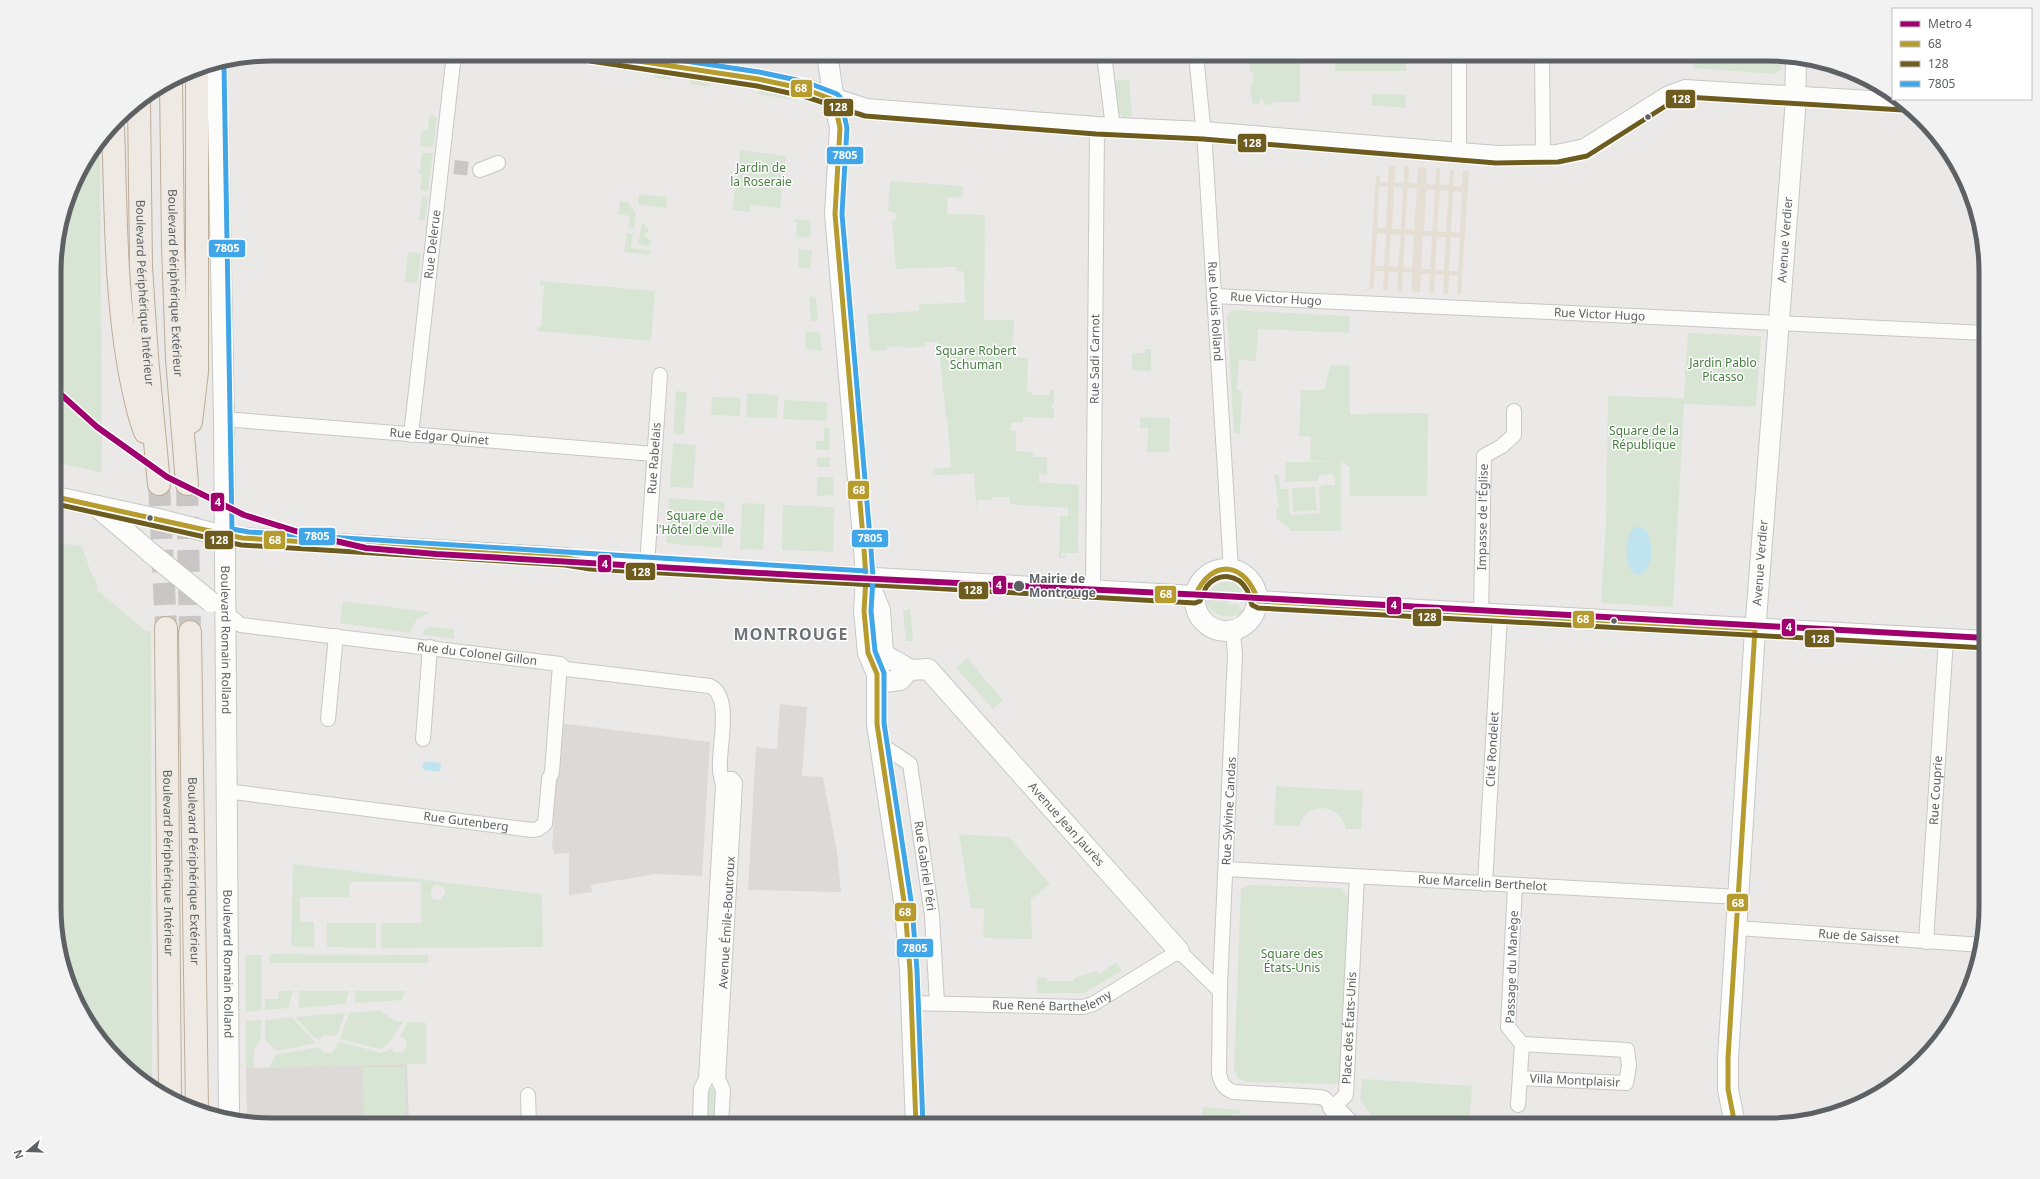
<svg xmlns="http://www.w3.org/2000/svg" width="2040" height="1179" font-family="'Noto Sans',sans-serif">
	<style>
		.commercial { fill: #e4ded5; fill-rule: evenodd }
		.education { fill: #ddd9d7 }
		.green { fill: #d8e5d4; fill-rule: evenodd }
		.water { fill: #c0e3f0 }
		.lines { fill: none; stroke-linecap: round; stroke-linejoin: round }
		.street-tunnel { stroke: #c8c7c6; stroke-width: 14; stroke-dasharray: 14 7; stroke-linecap: butt }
		.highway-tunnel { stroke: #c8c7c6; stroke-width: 22; stroke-dasharray: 22 11; stroke-linecap: butt }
		.street-casing { stroke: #c8c7c6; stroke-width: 16 }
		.secondary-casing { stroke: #c7c7c7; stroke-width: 22 }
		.highway-casing { stroke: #beac99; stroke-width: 24 }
		.street { stroke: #fcfcfb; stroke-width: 14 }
		.secondary { stroke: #fcfcfb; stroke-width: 20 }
		.highway { stroke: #eee9e2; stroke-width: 22 }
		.secondary-bridge-casing { stroke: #c7c7c7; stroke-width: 22; stroke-linecap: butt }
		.secondary-bridge { stroke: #fcfcfb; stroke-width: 20 }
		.bus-1-casing { stroke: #fff; stroke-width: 8 }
		.bus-2-casing { stroke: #fff; stroke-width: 8 }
		.bus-3-casing { stroke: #fff; stroke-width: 8 }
		.bus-1 { stroke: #b69c2e; stroke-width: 5 }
		.bus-2 { stroke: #6e5b1e; stroke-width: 5 }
		.bus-3 { stroke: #40a6e8; stroke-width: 5 }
		.metro-1-casing { stroke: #fff; stroke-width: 9 }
		.metro-1 { stroke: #a0006e; stroke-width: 6 }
		.bus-dot { fill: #5d6163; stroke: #fff; stroke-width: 1.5 }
		.labels { text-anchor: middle; stroke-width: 3; stroke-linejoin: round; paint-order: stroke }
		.park-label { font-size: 12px; fill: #477f40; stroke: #fff }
		.street-label { font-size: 12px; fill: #5d6163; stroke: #fff }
		.stop-label { font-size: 12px; font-weight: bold; fill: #5d6163; stroke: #fff; text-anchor: start }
		.district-label { font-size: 16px; font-weight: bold; letter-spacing: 1px; fill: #6e7375; stroke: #fff }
		.rim { fill: none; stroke: #5d6163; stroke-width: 5 }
		.line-badge { stroke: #fff; stroke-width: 1.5 }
		.badge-label { font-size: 11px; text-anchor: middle; font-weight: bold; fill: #fff }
	</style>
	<rect width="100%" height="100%" fill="#ebe9e7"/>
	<path class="commercial" d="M1389,165L1395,166V183H1404V166L1409,167L1408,183L1417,184L1418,167L1427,168L1426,184L1435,185L1436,168H1438L1440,169V185H1449L1450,169L1454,170L1453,186H1462L1463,170L1469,171L1461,295L1457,294L1458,276L1449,275L1448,294H1445L1443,293L1444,275L1435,274L1434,293H1429L1430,274H1421L1420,292H1416L1411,291L1412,273L1403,272L1402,291H1397L1398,272H1389L1388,290H1383L1384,271H1375L1374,289H1369L1376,176H1380V182H1388ZM1379,186L1388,187L1386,228H1377ZM1394,187L1403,188L1401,229H1392ZM1408,188L1417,189L1414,230L1405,229ZM1426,190H1435L1432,231H1424ZM1440,190L1449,191L1446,232L1437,231ZM1453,191L1462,192L1460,233L1451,232ZM1377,233L1386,234L1384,266H1375ZM1391,234L1401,235L1398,267L1389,266ZM1405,235H1414L1412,268L1403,267ZM1423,236H1432L1430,269H1421ZM1437,237H1446L1444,270H1435ZM1451,237L1460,238L1458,271H1449Z"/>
	<path class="education" d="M780,704L807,707L802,776L823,777L837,852L841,892L748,890L756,747L777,749Z
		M560,723L710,742L702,876L655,874L591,885L592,892L569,895V853L555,854L552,847Z
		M407,1064L409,1125H272L247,1122L246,1068Z"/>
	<path class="green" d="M541,54L559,55L558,62L541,60Z
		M1257,54H1300V102H1273V105L1264,104L1263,99L1259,100L1260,104L1252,103L1250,84L1253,83V72H1250L1249,63L1257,62Z
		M1693,54H1768L1782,56V68L1775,74L1693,68Z
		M1338,57H1406V71H1334Z
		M655,70L710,79L709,87L690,84L691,79L671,76V80L654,78Z
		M1129,79L1132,116L1123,117L1118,112L1115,81Z
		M759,87L797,95L796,100L758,94Z
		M1373,94L1406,95V108L1371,105Z
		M429,115L437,117L433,147L420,146L422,130L428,131Z
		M100,145L102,473L56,462V244L77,176Z
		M740,150L786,156L780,208L750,205L749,212L732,210L736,181L738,178H737Z
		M422,153H433L428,191L420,190L422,175L419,174Z
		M890,181L963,186L962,198L948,197L947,214L985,215L984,320H1014L1012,357L1028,358L1027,391L1032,392L1031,395H1049L1050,390H1054V405H1052V408L1054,409V418L1024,417L1022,423L1011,422V431H1016V451L1033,452V457H1047V475L1039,474V482L1079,485L1078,553H1061V556H1066V558H1059L1060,516H1068V508L1010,504V497H993L992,500H977V514L974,474L931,475L933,474V469L951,467L947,418H946L938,342H925V347L904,348L903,346L887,347V350L870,351L867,314L919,311V304L965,303L964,274L962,271H957L956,267L896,269L892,220L897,219L896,213L888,211Z
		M639,194L667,197L666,208L638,205Z
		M422,196L428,197L425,220H419Z
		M620,201L628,202L636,213L634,229L628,228L630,216L618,214Z
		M795,219L811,221L810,238L797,237L796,234L797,222H794Z
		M642,222L649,230L644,235L651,241L650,247L638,244Z
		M627,233L633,234L631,248L650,251L649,255L624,252Z
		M798,249L812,251L810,269L799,268Z
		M408,252L421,253L418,283L405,282Z
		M540,281L655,291L651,341L537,331V327H541L544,286L540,285Z
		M809,296L816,297L818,321H811Z
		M1232,310L1350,316V333L1258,329L1256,361L1239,360L1237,390L1242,391L1240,434L1234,433L1227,315Z
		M805,331L820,332L822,351L806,349Z
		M1688,333L1761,336L1756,407L1684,404L1673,607L1601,603L1606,520L1608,396L1684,398Z
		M1145,349H1151V371L1132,370V353H1145Z
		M1331,365L1350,366V414L1428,413L1427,496H1350V467L1341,462V531H1290V528L1277,519L1276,510L1279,508L1274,475L1279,474L1280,489H1288L1290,515L1320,513L1319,487L1324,485H1335V479L1332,474L1319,475L1318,481L1285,482L1286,462H1329L1310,460L1311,437L1299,436L1301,390H1324Z
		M676,391L687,392L684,435L673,434Z
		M747,393L778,395L777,418L746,417Z
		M712,397L741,398L740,416L711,415Z
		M784,400L827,402V421L783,419Z
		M1140,417L1170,418L1169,452H1147L1148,428H1140Z
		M824,428H829L830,450H816V441H824Z
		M673,443L696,445L693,488L670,487Z
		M830,457V467H817V458Z
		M817,477H833L834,495L817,496Z
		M1315,487L1317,510L1293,512L1292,488Z
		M669,498L725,502L722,548L666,543Z
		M742,503L765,504L763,550L740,549Z
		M783,505L834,507L833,552L782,550Z
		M56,543L82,546L91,573L98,586L96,589L146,631H151L152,1088C113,1060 82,1023 66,977C61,964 59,949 56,935Z
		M1222,582H1235L1247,587L1237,595H1228V604H1237L1245,613C1231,620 1208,617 1206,599L1212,588Z
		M343,601L430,612L429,613L417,619L410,633L340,623Z
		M910,609L913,641H906L903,610Z
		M430,627L454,629V639L423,635L424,630Z
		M967,658L1003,700L993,709L956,668Z
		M940,665L985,716L983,718L938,667Z
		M1276,786L1363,791L1361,829H1346C1341,803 1306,801 1299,826L1274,825Z
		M959,834L1009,837L1050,884L1031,899L1032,939L983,938L984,909L971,908Z
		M293,864L542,894L543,947L381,948V923H421V882H354L350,883L349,897H300V922H314V947L291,946ZM435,885H439L445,890V894L440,900L433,899L430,895L432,888Z
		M1250,885L1340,888L1348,896L1341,1080L1336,1084L1246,1082L1238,1078L1234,1070L1241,889Z
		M327,923H376V948L327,947Z
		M270,954L428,955V963H269Z
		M245,955H262V1010L246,1012Z
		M1116,962L1122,971L1084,993H1037V977L1047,978V981H1073L1074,978L1096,971L1099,974Z
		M279,991H293L288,1008L265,1010V999H278Z
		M299,991H349L345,1004L299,1008Z
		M355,991H405L402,1000L355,1003Z
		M380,1010L396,1022H403L387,1045L380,1049L340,1039L349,1013Z
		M345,1013L338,1034L333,1036L325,1035L319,1040L314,1037L295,1017Z
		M292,1017L316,1043L277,1051L265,1040V1020Z
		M261,1020V1038L254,1050V1068H246V1021Z
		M408,1022L426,1023V1064L268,1068L276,1055L319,1047L323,1052L331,1053L337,1047V1043L341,1042L381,1053L392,1049L395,1052H403L407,1044L406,1040L400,1036Z
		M363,1067H405L406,1125H364Z
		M1362,1079L1472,1086L1469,1125H1378L1360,1100Z
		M709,1087L716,1088V1125H704L705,1092Z
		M1202,1107L1241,1110L1240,1114H1232V1125H1203Z"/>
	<path class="water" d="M1637,526L1646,530C1653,543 1655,568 1639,575L1632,572C1625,559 1623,535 1637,526Z
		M425,761L441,763L440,772L424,770L422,766Z"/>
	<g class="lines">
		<path class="street-tunnel" d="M454,167L480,170"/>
		<path class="highway-tunnel" d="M159,484L166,628
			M187,484L190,632"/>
		<g class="street-casing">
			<g id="street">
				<path d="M1104,54L1113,128"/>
				<path id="s1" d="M1196,54L1205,147L1231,569"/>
				<path d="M1542,54L1543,156"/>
				<path d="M1459,154V54"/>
				<path d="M480,170L498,163"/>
				<path id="s2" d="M1214,296L1986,333"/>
				<path id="s3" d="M224,419L654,454"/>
				<path id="s4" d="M411,435L454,54"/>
				<path id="s5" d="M647,565L660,375"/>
				<path id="s6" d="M1093,591L1097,127"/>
				<path id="s7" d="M226,613L241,625L560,664L566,669L710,686C733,697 718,748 720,769C720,775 722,780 723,785L706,1079L701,1089L700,1125"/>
				<path id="s8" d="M1481,614L1484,456L1502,446L1514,435V411"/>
				<path id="s9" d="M1233,631L1235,655L1220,986L1219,1074C1221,1083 1224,1088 1233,1092L1320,1097L1324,1098L1333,1107L1346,1095L1357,877"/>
				<path d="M328,719L336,636"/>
				<path d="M423,739L430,647"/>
				<path id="s10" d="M880,744L910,764L932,916L937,1003"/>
				<path id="s11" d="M226,791L532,830L538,829L545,824L549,779L552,772L560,664"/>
				<path id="s12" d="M1226,869L1739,897"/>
				<path id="s13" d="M1485,884L1500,615"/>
				<path d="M1515,885L1508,1027L1522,1044"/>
				<path id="s14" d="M1737,928L1982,945"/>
				<path id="s15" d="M1926,942L1946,639"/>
				<path id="s16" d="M911,1003L1083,1007L1093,1004L1179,951L1220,991"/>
				<path id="s17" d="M1520,1078L1626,1083L1629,1066L1627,1050L1522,1044"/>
				<path d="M528,1095L529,1125"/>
				<path d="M1518,1105L1522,1044"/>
				<path id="s18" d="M721,1125L723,1090L718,1079L735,783L732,779H728L723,785"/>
			</g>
		</g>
		<g class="secondary-casing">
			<g id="secondary">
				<path d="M591,54L758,79L805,89L866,109L1097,127L1203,132L1497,156L1557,155L1585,149L1669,96L1685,90L1903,103"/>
				<path d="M827,54L834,100L840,128L835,214L864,549L866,578L864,611L868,653L877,674"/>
				<path id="s19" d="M217,65L224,419L229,1119"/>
				<path d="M56,497L158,519"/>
				<path d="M96,506L152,554"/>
				<path d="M213,533L242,538L566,558L590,562L1195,596"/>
				<circle cx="1226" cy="600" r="31"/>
				<path d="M868,581L880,610L883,653L877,676V724L905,908L910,970L916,1125"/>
				<path d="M1258,601L1986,641"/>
				<path id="s20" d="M883,653C892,661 901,663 909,670L928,669L1179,951"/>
				<path d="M877,683L900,680L909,670"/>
				<path d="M1333,1107L1350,1125"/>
				<path id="s21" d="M1735,1125L1728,1089V1058L1754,646L1795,112L1796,58"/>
			</g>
		</g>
		<g class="highway-casing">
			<g id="highway">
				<path id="s22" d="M171,81L173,246L177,359L187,484"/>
				<path id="s23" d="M139,101L141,267L147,357L159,484"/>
				<path d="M113,128C116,208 115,289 129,368C133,390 137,411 145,432"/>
				<path d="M191,422L197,372V69"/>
				<path id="s24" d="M166,628L170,1099"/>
				<path id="s25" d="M190,632L197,1110"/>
			</g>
		</g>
		<use href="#street" class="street"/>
		<use href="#secondary" class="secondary"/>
		<use href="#highway" class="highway"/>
		<g class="secondary-bridge-casing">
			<path id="secondary-bridge" d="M158,519L212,533
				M152,554L211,602"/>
		</g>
		<use href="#secondary-bridge" class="secondary-bridge"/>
		<g class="bus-1-casing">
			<path id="bus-1" d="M591,54L758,79L805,89L834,100L840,128L835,214L864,549L866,578L864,611L868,653L877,674V724L905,908L910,970L916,1125
				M56,497L242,538L566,558L590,562L1195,596C1212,557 1246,562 1258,601L1755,629L1728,1058V1089L1735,1125"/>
		</g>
		<g class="bus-2-casing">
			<path id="bus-2" d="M590,61L757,86L803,96L865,116L1096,134L1203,139L1496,163L1558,162L1587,156L1672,102L1686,97L1903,110
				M56,504L241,545L565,565L590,569L1195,603L1200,601C1203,596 1204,590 1207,586C1219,572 1238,574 1247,590C1249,594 1250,600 1252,605L1258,608L1986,648"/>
		</g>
		<g class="bus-3-casing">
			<path id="bus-3" d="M638,54L759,72L806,82L837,94L840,97L847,128L842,214L871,549L873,578L871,611L875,651L884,673V723L912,907L917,970L923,1125
				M224,65L232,529L249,532L866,571"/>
		</g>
		<use href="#bus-1" class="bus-1"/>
		<use href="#bus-2" class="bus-2"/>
		<use href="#bus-3" class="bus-3"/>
		<g class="metro-1-casing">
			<path id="metro-1" d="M56,390L97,427L167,477L244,515L305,534L366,548L436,554L796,575L1204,595L1986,638"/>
		</g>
		<use href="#metro-1" class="metro-1"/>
	</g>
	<g class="bus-dot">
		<circle cx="1648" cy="117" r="3.5"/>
		<circle cx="150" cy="518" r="3.5"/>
		<circle cx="1019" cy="586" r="6"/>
		<circle cx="1614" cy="621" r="3.5"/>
	</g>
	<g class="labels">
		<g class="park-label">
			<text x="761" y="172">Jardin de<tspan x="761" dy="14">la Roseraie</tspan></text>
			<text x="976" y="355">Square Robert<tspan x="976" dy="14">Schuman</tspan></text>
			<text x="1723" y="367">Jardin Pablo<tspan x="1723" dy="14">Picasso</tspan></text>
			<text x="1644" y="435">Square de la<tspan x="1644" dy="14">République</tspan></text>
			<text x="695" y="520">Square de<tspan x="695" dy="14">l'Hôtel de ville</tspan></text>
			<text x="1292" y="958">Square des<tspan x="1292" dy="14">États-Unis</tspan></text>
		</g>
		<g class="street-label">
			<text dy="4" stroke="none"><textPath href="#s21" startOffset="888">Avenue Verdier</textPath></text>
			<text dy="4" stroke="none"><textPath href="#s4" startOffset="192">Rue Delerue</textPath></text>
			<text dy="4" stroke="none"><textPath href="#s22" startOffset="202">Boulevard Périphérique Extérieur</textPath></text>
			<text dy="4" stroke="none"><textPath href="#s23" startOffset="192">Boulevard Périphérique Intérieur</textPath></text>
			<text dy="4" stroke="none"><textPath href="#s2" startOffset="62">Rue Victor Hugo</textPath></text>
			<text dy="4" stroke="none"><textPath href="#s1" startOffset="258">Rue Louis Rolland</textPath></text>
			<text dy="4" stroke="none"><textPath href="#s2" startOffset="386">Rue Victor Hugo</textPath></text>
			<text dy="4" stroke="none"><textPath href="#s6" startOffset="232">Rue Sadi Carnot</textPath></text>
			<text dy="4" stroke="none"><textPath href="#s3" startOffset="216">Rue Edgar Quinet</textPath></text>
			<text dy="4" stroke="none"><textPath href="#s5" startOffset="107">Rue Rabelais</textPath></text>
			<text dy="4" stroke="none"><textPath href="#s8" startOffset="97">Impasse de l'Église</textPath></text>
			<text dy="4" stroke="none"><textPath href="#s21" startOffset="564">Avenue Verdier</textPath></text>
			<text dy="4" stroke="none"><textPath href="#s19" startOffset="575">Boulevard Romain Rolland</textPath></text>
			<text dy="4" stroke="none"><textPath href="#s7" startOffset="257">Rue du Colonel Gillon</textPath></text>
			<text dy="4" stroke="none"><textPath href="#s13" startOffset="135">Cité Rondelet</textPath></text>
			<text dy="4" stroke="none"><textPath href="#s15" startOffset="152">Rue Couprie</textPath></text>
			<text transform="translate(1229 811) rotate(-87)" y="4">Rue Sylvine Candas</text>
			<text dy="4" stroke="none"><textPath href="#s11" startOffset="242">Rue Gutenberg</textPath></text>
			<text dy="4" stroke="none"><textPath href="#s20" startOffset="258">Avenue Jean Jaurès</textPath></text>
			<text dy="4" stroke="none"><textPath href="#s24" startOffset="235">Boulevard Périphérique Intérieur</textPath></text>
			<text dy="4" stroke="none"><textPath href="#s10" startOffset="139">Rue Gabriel Péri</textPath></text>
			<text dy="4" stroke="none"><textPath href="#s25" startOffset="239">Boulevard Périphérique Extérieur</textPath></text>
			<text dy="4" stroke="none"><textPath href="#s12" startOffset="257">Rue Marcelin Berthelot</textPath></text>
			<text dy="4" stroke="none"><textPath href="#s18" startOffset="204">Avenue Émile-Boutroux</textPath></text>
			<text dy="4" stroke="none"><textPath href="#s14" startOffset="122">Rue de Saisset</textPath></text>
			<text dy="4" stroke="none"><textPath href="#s19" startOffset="899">Boulevard Romain Rolland</textPath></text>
			<text transform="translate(1512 967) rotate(-88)" y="4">Passage du Manège</text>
			<text dy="4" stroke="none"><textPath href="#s16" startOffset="142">Rue René Barthelemy</textPath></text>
			<text dy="4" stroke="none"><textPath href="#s9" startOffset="656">Place des États-Unis</textPath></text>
			<text dy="4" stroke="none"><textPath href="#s17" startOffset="55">Villa Montplaisir</textPath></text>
		</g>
		<g class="stop-label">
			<text x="1029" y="583">Mairie de<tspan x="1029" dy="14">Montrouge</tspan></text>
		</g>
		<g class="district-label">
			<text x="791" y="640">MONTROUGE</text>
		</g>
	</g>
	<path d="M0 0H2040V1179H0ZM272 61H1768A211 211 0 0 1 1979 272V907A211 211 0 0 1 1768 1118H272A211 211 0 0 1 61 907V272A211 211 0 0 1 272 61Z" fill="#f2f2f3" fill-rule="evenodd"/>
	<path class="rim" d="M272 61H1768A211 211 0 0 1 1979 272V907A211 211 0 0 1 1768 1118H272A211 211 0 0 1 61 907V272A211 211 0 0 1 272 61Z"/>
	<g class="line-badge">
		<rect x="790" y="79" width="23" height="19" rx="4" fill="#b69c2e"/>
		<rect x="1665" y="89" width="31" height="20" rx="4" fill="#6e5b1e"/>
		<rect x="823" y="98" width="31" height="19" rx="4" fill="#6e5b1e"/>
		<rect x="1237" y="133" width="30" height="20" rx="4" fill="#6e5b1e"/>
		<rect x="826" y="146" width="38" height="19" rx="4" fill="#40a6e8"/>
		<rect x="208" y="239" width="38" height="19" rx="4" fill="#40a6e8"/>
		<rect x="847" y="480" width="23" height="20" rx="4" fill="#b69c2e"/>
		<rect x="210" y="492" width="15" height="20" rx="4" fill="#a0006e"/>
		<rect x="298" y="527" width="38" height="19" rx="4" fill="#40a6e8"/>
		<rect x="851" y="529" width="38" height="19" rx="4" fill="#40a6e8"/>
		<rect x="263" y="530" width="23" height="20" rx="4" fill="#b69c2e"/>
		<rect x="204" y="530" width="30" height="20" rx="4" fill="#6e5b1e"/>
		<rect x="597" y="554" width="15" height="19" rx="4" fill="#a0006e"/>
		<rect x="625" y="562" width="31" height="19" rx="4" fill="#6e5b1e"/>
		<rect x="992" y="575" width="15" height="20" rx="4" fill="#a0006e"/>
		<rect x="958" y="581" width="31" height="19" rx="4" fill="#6e5b1e"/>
		<rect x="1154" y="585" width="23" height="19" rx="4" fill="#b69c2e"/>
		<rect x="1386" y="596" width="16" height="19" rx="4" fill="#a0006e"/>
		<rect x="1412" y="608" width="30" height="19" rx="4" fill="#6e5b1e"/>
		<rect x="1572" y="610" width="23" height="19" rx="4" fill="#b69c2e"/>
		<rect x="1781" y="618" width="15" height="19" rx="4" fill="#a0006e"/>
		<rect x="1804" y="629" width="31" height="19" rx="4" fill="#6e5b1e"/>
		<rect x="1726" y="893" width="23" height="19" rx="4" fill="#b69c2e"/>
		<rect x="894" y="902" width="23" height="20" rx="4" fill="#b69c2e"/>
		<rect x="896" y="938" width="38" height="20" rx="4" fill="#40a6e8"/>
	</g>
	<g class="badge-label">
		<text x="801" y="92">68</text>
		<text x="1681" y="103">128</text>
		<text x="838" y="111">128</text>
		<text x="1252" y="147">128</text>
		<text x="845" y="159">7805</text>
		<text x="227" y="252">7805</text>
		<text x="859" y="494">68</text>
		<text x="218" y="506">4</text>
		<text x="317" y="540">7805</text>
		<text x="870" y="542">7805</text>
		<text x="275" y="544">68</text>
		<text x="219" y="544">128</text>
		<text x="605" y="568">4</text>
		<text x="641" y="576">128</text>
		<text x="999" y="589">4</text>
		<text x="973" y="594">128</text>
		<text x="1166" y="598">68</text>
		<text x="1394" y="609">4</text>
		<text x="1427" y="621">128</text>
		<text x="1583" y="623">68</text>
		<text x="1789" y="631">4</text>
		<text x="1820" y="643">128</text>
		<text x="1738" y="907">68</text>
		<text x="905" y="916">68</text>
		<text x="915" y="952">7805</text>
	</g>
	<rect x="1892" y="8" width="140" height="92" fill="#ffffff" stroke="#bec0c1"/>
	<rect x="1900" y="21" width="20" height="6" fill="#a0006e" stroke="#bec0c1"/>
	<text x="1928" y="28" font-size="12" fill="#5d6163">Metro 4</text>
	<rect x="1900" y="41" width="20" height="6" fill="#b69c2e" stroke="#bec0c1"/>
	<text x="1928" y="48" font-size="12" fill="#5d6163">68</text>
	<rect x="1900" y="61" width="20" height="6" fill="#6e5b1e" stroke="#bec0c1"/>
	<text x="1928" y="68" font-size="12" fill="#5d6163">128</text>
	<rect x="1900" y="81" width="20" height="6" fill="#40a6e8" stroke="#bec0c1"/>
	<text x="1928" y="88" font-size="12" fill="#5d6163">7805</text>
	<g transform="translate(28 1151) rotate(251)" stroke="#ffffff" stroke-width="3" paint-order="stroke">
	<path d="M0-3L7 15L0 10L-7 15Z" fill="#5d6163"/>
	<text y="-6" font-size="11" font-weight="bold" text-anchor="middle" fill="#5d6163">N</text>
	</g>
</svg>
